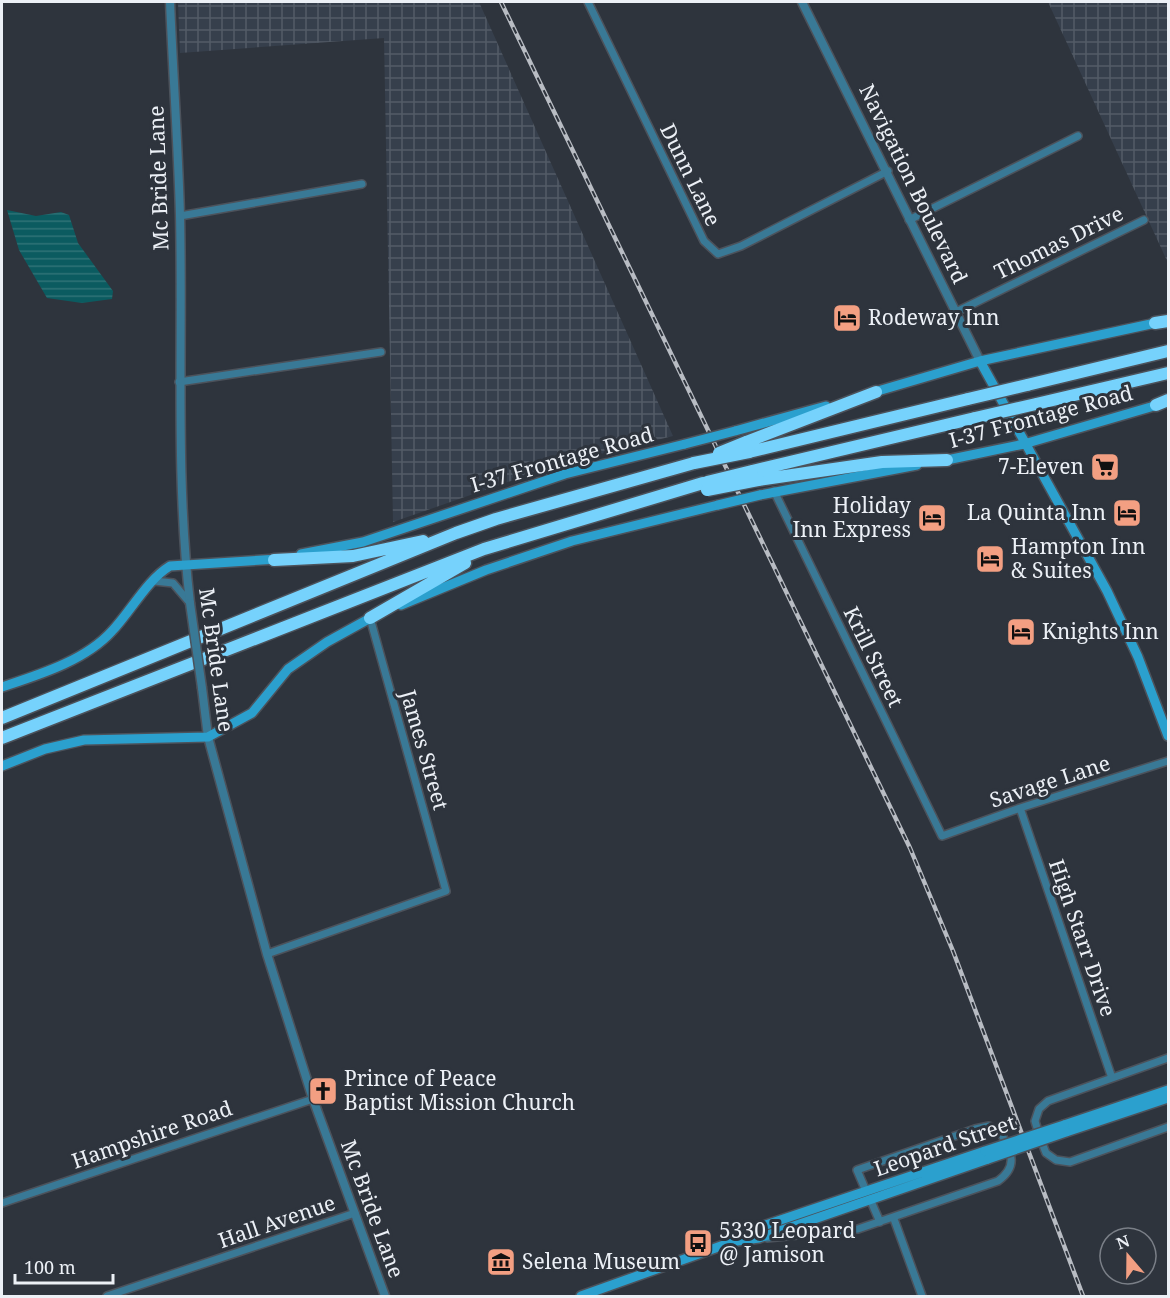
<svg xmlns="http://www.w3.org/2000/svg" width="1170" height="1298" font-family="'Noto Serif',serif">
	<style>
		.industrial { fill: url(#industrial-grid) }
		.water { fill: url(#water-rules) }
		.lines { fill: none; stroke-linecap: round; stroke-linejoin: round }
		.minor-casing { stroke: #4c525b; stroke-width: 10 }
		.tertiary-casing { stroke: #4c525b; stroke-width: 11 }
		.secondary-casing { stroke: #4c525b; stroke-width: 12 }
		.motorway-casing { stroke: #4c525b; stroke-width: 15 }
		.minor { stroke: #397996; stroke-width: 7 }
		.tertiary { stroke: #397996; stroke-width: 8 }
		.secondary { stroke: #2ba0ce; stroke-width: 9 }
		.motorway { stroke: #76d2fc; stroke-width: 12 }
		.rail-casing { stroke: #b8bcc3; stroke-width: 4.5 }
		.rail { stroke: #2e343d; stroke-width: 2; stroke-dasharray: 7; stroke-linecap: butt }
		.tertiary-bridge-casing { stroke: #4c525b; stroke-width: 11; stroke-linecap: butt }
		.secondary-bridge-casing { stroke: #4c525b; stroke-width: 12; stroke-linecap: butt }
		.motorway-bridge-casing { stroke: #4c525b; stroke-width: 15; stroke-linecap: butt }
		.tertiary-bridge { stroke: #397996; stroke-width: 8 }
		.secondary-bridge { stroke: #2ba0ce; stroke-width: 9 }
		.motorway-bridge { stroke: #76d2fc; stroke-width: 12 }
		.labels { text-anchor: middle; stroke-width: 6; stroke-linejoin: round; paint-order: stroke }
		.street-label { font-size: 21px; fill: #ecf0f6; stroke: #2e343d }
		.poi-label { font-size: 21px; fill: #ecf0f6; stroke: #2e343d; text-anchor: start }
	</style>
	<defs>
		<pattern id="industrial-grid" width="8" height="8" patternUnits="userSpaceOnUse" patternTransform="scale(1.5)"><rect width="8" height="8" fill="#363f4c"/><path d="M0 4h8M4 0v8" fill="none" stroke="#535b66"/></pattern>
		<pattern id="water-rules" width="6" height="5" patternUnits="userSpaceOnUse" patternTransform="scale(1.5)"><rect width="6" height="5" fill="#0b5b60"/><path d="M0 2.5h6" fill="none" stroke="#2f7377"/></pattern>
	</defs>
	<rect width="100%" height="100%" fill="#2e343d"/>
	<path class="industrial" d="M178,2H479L673,436L560,464L393,522L384,38L180,53Z
		M1048,2H1168V263Z"/>
	<path class="water" d="M7,210L36,216L61,212L69,215L78,243L113,291L112,299L82,303L47,298L19,250Z"/>
	<g class="lines">
		<g class="minor-casing">
			<path id="minor" d="M588,2L704,241L718,254L741,246L888,171
				M180,216L362,184
				M909,220L1078,136
				M956,312L1144,220
				M179,382L381,352
				M774,491L942,836L1020,808L1168,761
				M154,581L173,583L190,603
				M1020,808L1112,1078
				M267,954L446,891L370,618
				M1168,1058L1048,1101L1039,1109L1035,1121L1040,1138L1046,1153L1056,1160L1070,1162L1168,1127
				M870,1199L880,1222
				M2,1203L313,1099
				M894,1219L922,1296
				M767,1238L858,1229L998,1181C1020,1165 1010,1151 1000,1131L989,1126L975,1129L857,1170L866,1191
				M107,1296L355,1213"/>
		</g>
		<g class="tertiary-casing">
			<path id="tertiary" d="M170,2C173,73 178,144 180,215C183,344 175,474 190,603
				M802,2L980,361
				M202,688L208,737L267,954L313,1099L385,1296"/>
		</g>
		<g class="secondary-casing">
			<path id="secondary" d="M980,361L1107,591L1138,657L1168,736
				M871,393L980,361L1160,322
				M735,431L826,406
				M942,461L1024,444L1161,404
				M760,495L917,465
				M301,554L363,542L565,474L685,444
				M401,605L486,570L572,541L718,505
				M2,687C38,675 85,661 112,631C131,611 147,580 170,566L278,559
				M2,766L45,749L84,740L208,737L252,713L288,669L327,642L374,616
				M1064,1125L1168,1090
				M1066,1132L1168,1098
				M737,1241L759,1238L988,1159
				M581,1296L735,1241L754,1229L985,1151"/>
		</g>
		<g class="motorway-casing">
			<path id="motorway" d="M1155,323L1168,321
				M1027,385L1168,351
				M1036,404L1168,373
				M1156,405L1168,400
				M746,442L876,392
				M749,452L968,399
				M752,471L975,418
				M758,480L882,462L947,460
				M274,560L353,556L423,541
				M370,618L465,563
				M2,718L456,533L496,519L694,463
				M2,738L484,549L703,483"/>
		</g>
		<use href="#minor" class="minor"/>
		<use href="#tertiary" class="tertiary"/>
		<use href="#secondary" class="secondary"/>
		<use href="#motorway" class="motorway"/>
		<g class="rail-casing">
			<path id="rail" d="M501,2L910,848L953,951L1083,1296"/>
		</g>
		<use href="#rail" class="rail"/>
		<g class="tertiary-bridge-casing">
			<path id="tertiary-bridge" d="M190,603L202,688"/>
		</g>
		<g class="secondary-bridge-casing">
			<path id="secondary-bridge" d="M685,444L735,431
				M718,505L760,495
				M985,1151L1064,1125
				M988,1159L1066,1132"/>
		</g>
		<g class="motorway-bridge-casing">
			<path id="motorway-bridge" d="M968,399L1027,385
				M975,418L1036,404
				M719,453L746,442
				M694,463L749,452
				M707,482L752,471
				M707,490L758,480"/>
		</g>
		<use href="#tertiary-bridge" class="tertiary-bridge"/>
		<use href="#secondary-bridge" class="secondary-bridge"/>
		<use href="#motorway-bridge" class="motorway-bridge"/>
	</g>
	<defs>
		<g id="hotel-square" transform="scale(1.5)"><rect x="-9" y="-9" width="18" height="18" rx="4" fill="#f39f82" stroke="#2e343d"/><path d="M-6-4.5h1.5V1H6V5H4.5V3h-9V5H-6ZM-4 0a1.8 1.8 0 1 1 3.6 0ZM.5 0V-2.5h3Q6-2.5 6 0Z" fill="#111"/></g>
		<g id="supermarket-square" transform="scale(1.5)"><rect x="-9" y="-9" width="18" height="18" rx="4" fill="#f39f82" stroke="#2e343d"/><path d="M-6-5.5h2.5l.6 2H6L4.5 2H-2.5L-4.4-4H-6ZM-1.5 3.2a1.3 1.3 0 1 0 .1 0ZM3 3.2a1.3 1.3 0 1 0 .1 0Z" fill="#111"/></g>
		<g id="church-square" transform="scale(1.5)"><rect x="-9" y="-9" width="18" height="18" rx="4" fill="#f39f82" stroke="#2e343d"/><path d="M-1.2-6h2.4v3.5h3.3v2.4h-3.3V6h-2.4V-.1h-3.3v-2.4h3.3Z" fill="#111"/></g>
		<g id="bus-square" transform="scale(1.5)"><rect x="-9" y="-9" width="18" height="18" rx="4" fill="#f39f82" stroke="#2e343d"/><path d="M-5-6H5V4H4V6H2V4H-2V6H-4V4H-5ZM-3.5-4V0h7V-4ZM-3.5 1.2v1.5H-2V1.2ZM2 1.2v1.5H3.5V1.2Z" fill="#111"/></g>
		<g id="museum-square" transform="scale(1.5)"><rect x="-9" y="-9" width="18" height="18" rx="4" fill="#f39f82" stroke="#2e343d"/><path d="M0-6L6-3V-2H-6V-3ZM-5-1h2V3h-2ZM-1-1h2V3h-2ZM3-1h2V3H3ZM-6 4H6V6H-6Z" fill="#111"/></g>
	</defs>
	<g fill-rule="evenodd">
		<use href="#hotel-square" x="847" y="318"/>
		<use href="#supermarket-square" x="1105" y="467"/>
		<use href="#hotel-square" x="1127" y="513"/>
		<use href="#hotel-square" x="932" y="518"/>
		<use href="#hotel-square" x="990" y="559"/>
		<use href="#hotel-square" x="1021" y="632"/>
		<use href="#church-square" x="323" y="1091"/>
		<use href="#bus-square" x="698" y="1243"/>
		<use href="#museum-square" x="501" y="1262"/>
	</g>
	<g class="labels">
		<g class="street-label">
			<text transform="translate(690 175) rotate(64)" y="7">Dunn Lane</text>
			<text transform="translate(159 178) rotate(-92)" y="7">Mc Bride Lane</text>
			<text transform="translate(913 184) rotate(64)" y="7">Navigation Boulevard</text>
			<text transform="translate(1059 243) rotate(-26)" y="7">Thomas Drive</text>
			<text transform="translate(1041 417) rotate(-15)" y="7">I-37 Frontage Road</text>
			<text transform="translate(562 460) rotate(-16)" y="7">I-37 Frontage Road</text>
			<text transform="translate(873 657) rotate(64)" y="7">Krill Street</text>
			<text transform="translate(216 660) rotate(82)" y="7">Mc Bride Lane</text>
			<text transform="translate(424 750) rotate(74)" y="7">James Street</text>
			<text transform="translate(1050 782) rotate(-18)" y="7">Savage Lane</text>
			<text transform="translate(1082 938) rotate(71)" y="7">High Starr Drive</text>
			<text transform="translate(152 1135) rotate(-19)" y="7">Hampshire Road</text>
			<text transform="translate(945 1146) rotate(-19)" y="7">Leopard Street</text>
			<text transform="translate(372 1209) rotate(70)" y="7">Mc Bride Lane</text>
			<text transform="translate(277 1222) rotate(-19)" y="7">Hall Avenue</text>
		</g>
		<g class="poi-label">
			<text x="868" y="325">Rodeway Inn</text>
			<text x="1084" y="474" text-anchor="end">7-Eleven</text>
			<text x="911" y="513" text-anchor="end">Holiday<tspan x="911" dy="24">Inn Express</tspan></text>
			<text x="1106" y="520" text-anchor="end">La Quinta Inn</text>
			<text x="1011" y="554">Hampton Inn<tspan x="1011" dy="24">&amp; Suites</tspan></text>
			<text x="1042" y="639">Knights Inn</text>
			<text x="344" y="1086">Prince of Peace<tspan x="344" dy="24">Baptist Mission Church</tspan></text>
			<text x="719" y="1238">5330 Leopard<tspan x="719" dy="24">@ Jamison</tspan></text>
			<text x="522" y="1269">Selena Museum</text>
		</g>
	</g>
	<rect width="1170" height="1298" fill="none" stroke="#ecf0f6" stroke-width="6"/>
	<g transform="translate(1128 1256) rotate(340)"><circle r="28" fill="#2e343d" stroke="#7a7f87" stroke-width="1.5"/>
	<path d="M0-4.5L10 22L0 15L-10 22Z" fill="#f39f82"/>
	<text y="-9" font-size="16" font-weight="bold" text-anchor="middle" fill="#ecf0f6">N</text>
	</g>
	<path d="M15 1274v9h98v-9" fill="none" stroke="#ecf0f6" stroke-width="3"/>
	<text x="24" y="1274" font-size="18" fill="#ecf0f6" stroke="#2e343d" stroke-width="4.5" paint-order="stroke">100 m</text>
</svg>
